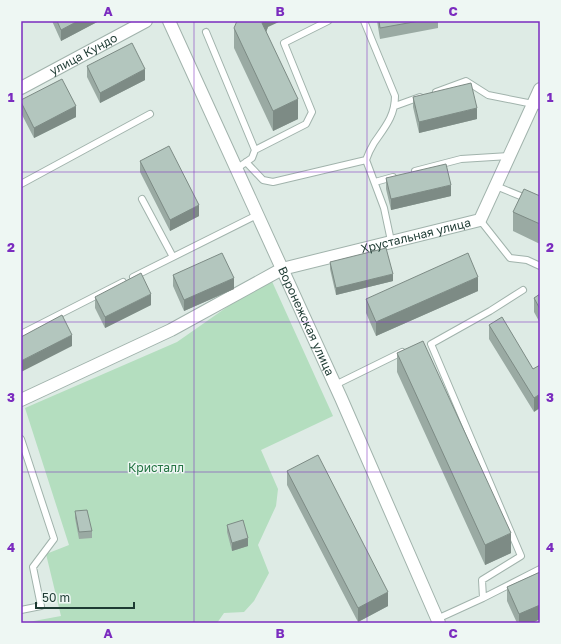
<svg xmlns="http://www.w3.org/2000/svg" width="561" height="644" font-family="'Golos Text',sans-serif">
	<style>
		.green { fill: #b4debf }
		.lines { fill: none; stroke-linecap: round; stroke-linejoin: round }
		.service-casing { stroke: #a1b3ac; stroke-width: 8 }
		.minor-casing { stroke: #a1b3ac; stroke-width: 14 }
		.tertiary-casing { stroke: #a1b3ac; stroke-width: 14 }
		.service { stroke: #fff; stroke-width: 6 }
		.minor { stroke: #fff; stroke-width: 12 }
		.tertiary { stroke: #fff; stroke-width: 12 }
		.wall { fill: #9aaaa3 }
		.shaded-wall { fill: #7d8b85 }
		.building { fill: #b3c6be; stroke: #7d8b85 }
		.grid { fill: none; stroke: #7b2cbf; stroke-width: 1; stroke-opacity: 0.55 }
		.labels { text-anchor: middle; stroke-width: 3; stroke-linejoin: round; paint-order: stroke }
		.street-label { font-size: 12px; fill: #1e3b33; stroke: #eef7f3 }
		.park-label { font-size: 12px; fill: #257544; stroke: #eef7f3 }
		.neatline { fill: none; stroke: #7b2cbf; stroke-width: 1.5 }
		.grid-label { font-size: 13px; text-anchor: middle; font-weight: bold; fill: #7b2cbf }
	</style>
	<rect width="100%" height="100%" fill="#deebe5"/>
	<path class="green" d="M270,277L333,416L261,450L278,489L276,506L258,545L269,573L254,601L244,612L224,613L217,623H23L61,616L46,554L69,545L25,408L177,342Z"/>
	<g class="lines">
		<g class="service-casing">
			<path id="service" d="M206,32L255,150L252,158L236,169
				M436,92L466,81L488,95L533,104L540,106
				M395,106L420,97
				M255,150L306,124L312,112L284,43L328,21
				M366,160L384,208L391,241
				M246,162L263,180L273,182L366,160C368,154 371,148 374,143C385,127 395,116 395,96L364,21
				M415,171L461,159L509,156
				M375,182L393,177
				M21,184L150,114
				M496,186L540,204
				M142,199L173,257
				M480,220L510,258L527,260L540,266
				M133,277L257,215
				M523,290L490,311L431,344L521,556L482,580L483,598L540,569
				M21,334L123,282
				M335,385L402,352
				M21,439L54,539L33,567L41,606L21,610
				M437,619L483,598"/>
		</g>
		<g class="minor-casing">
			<g id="minor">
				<path id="s1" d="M21,400L171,330L282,269L480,220L540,89"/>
			</g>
		</g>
		<g class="tertiary-casing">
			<g id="tertiary">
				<path id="s2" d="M169,21L341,398L439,623"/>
				<path id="s3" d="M21,88L146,21"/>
			</g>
		</g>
		<use href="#service" class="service"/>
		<use href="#minor" class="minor"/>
		<use href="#tertiary" class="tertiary"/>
	</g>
	<path class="wall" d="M52,21H99L61,41Z
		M377,21H438V28L380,39Z
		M268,27L266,32L298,119L273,131L234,48V28Z
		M87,66L145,80L100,103L87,77Z
		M413,97L477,119L419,133L413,107Z
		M21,100L76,117L34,138L21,113Z
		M140,161L199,216L170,231L140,172Z
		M386,178L451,196L391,210L386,189Z
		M540,196V244L513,231V212Z
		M330,262L393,281L336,295L330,269Z
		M173,275L234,289L184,311L173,286Z
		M478,291L376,336L366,313V299Z
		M540,294V323L534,312V298Z
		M95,297L151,305L105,328L95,308Z
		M489,325L533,369L540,365L534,412L489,339Z
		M397,353L511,553L485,565L397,372Z
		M287,471L388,606L358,622L287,485Z
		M75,511L92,531V538L79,539L75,518Z
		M227,525L248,546L232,551L227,532Z
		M540,572V619L532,623H517L507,601V587Z"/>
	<path class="shaded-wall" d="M78,21H99L61,41V30Z
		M263,21H281L268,27L262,43V23Z
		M145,69V80L100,103V93Z
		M298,99V119L273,131V111Z
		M76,106V117L34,138V128Z
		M477,108V119L419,133V122Z
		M451,185V196L391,210V199Z
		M199,205V216L170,231V220Z
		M393,274V281L336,295V288Z
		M478,277V291L376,336V322Z
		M234,278V289L184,311V300Z
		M151,294V305L105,328V317Z
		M72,335V346L21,372V361Z
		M540,394V408L534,412V398Z
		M511,533V553L485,565V545Z
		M248,538V546L232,551V543Z
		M388,592V606L358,622V608Z
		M540,605V619L532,623H519V614Z"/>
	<path class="building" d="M57,21H78L61,30Z
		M237,21H263L262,23L298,99L273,111L234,28Z
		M379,21H419L380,28Z
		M132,43L145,69L100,93L87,66Z
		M62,79L76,106L34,128L21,102V100Z
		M471,83L477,108L419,122L413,97Z
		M169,146L199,205L170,220L140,161Z
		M446,164L451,185L391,199L386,178Z
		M524,189L540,196V224L513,212Z
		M386,248L393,274L336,288L330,262Z
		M222,253L234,278L184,300L173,275Z
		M468,253L478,277L376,322L366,299Z
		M141,273L151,294L105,317L95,297Z
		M540,294V309L534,298Z
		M62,315L72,335L21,361V337Z
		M502,317L533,369L540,365V394L534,398L489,325Z
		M423,341L511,533L485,545L397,353Z
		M318,455L388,592L358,608L287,471Z
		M87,510L92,531L79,532L75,511Z
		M243,520L248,538L232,543L227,525Z
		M540,572V605L519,614L507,587Z"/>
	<path class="grid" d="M194,21V623M367,21V623M21,172H540M21,322H540M21,472H540"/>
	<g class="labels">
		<g class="street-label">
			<text dy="4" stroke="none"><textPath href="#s3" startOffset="71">улица Кундо</textPath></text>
			<text dy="4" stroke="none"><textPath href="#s1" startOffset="430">Хрустальная улица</textPath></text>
			<text dy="4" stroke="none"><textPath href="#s2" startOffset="330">Воронежская улица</textPath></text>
		</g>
		<g class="park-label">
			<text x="156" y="472">Кристалл</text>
		</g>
	</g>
	<rect width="561" height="644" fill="none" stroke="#eef7f3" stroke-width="44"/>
	<path d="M36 602v6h98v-6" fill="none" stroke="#1e3b33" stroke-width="2"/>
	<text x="42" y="602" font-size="12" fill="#1e3b33" stroke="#eef7f3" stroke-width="3" paint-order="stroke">50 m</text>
	<rect x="22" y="22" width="517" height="600" class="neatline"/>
	<g class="grid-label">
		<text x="108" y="16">A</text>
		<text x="280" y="16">B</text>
		<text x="453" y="16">C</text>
		<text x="11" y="102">1</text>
		<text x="550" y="102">1</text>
		<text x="11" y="252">2</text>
		<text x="550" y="252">2</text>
		<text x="11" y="402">3</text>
		<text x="550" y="402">3</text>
		<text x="11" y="552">4</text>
		<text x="550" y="552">4</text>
		<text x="108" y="638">A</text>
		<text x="280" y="638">B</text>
		<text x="453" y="638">C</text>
	</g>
</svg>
